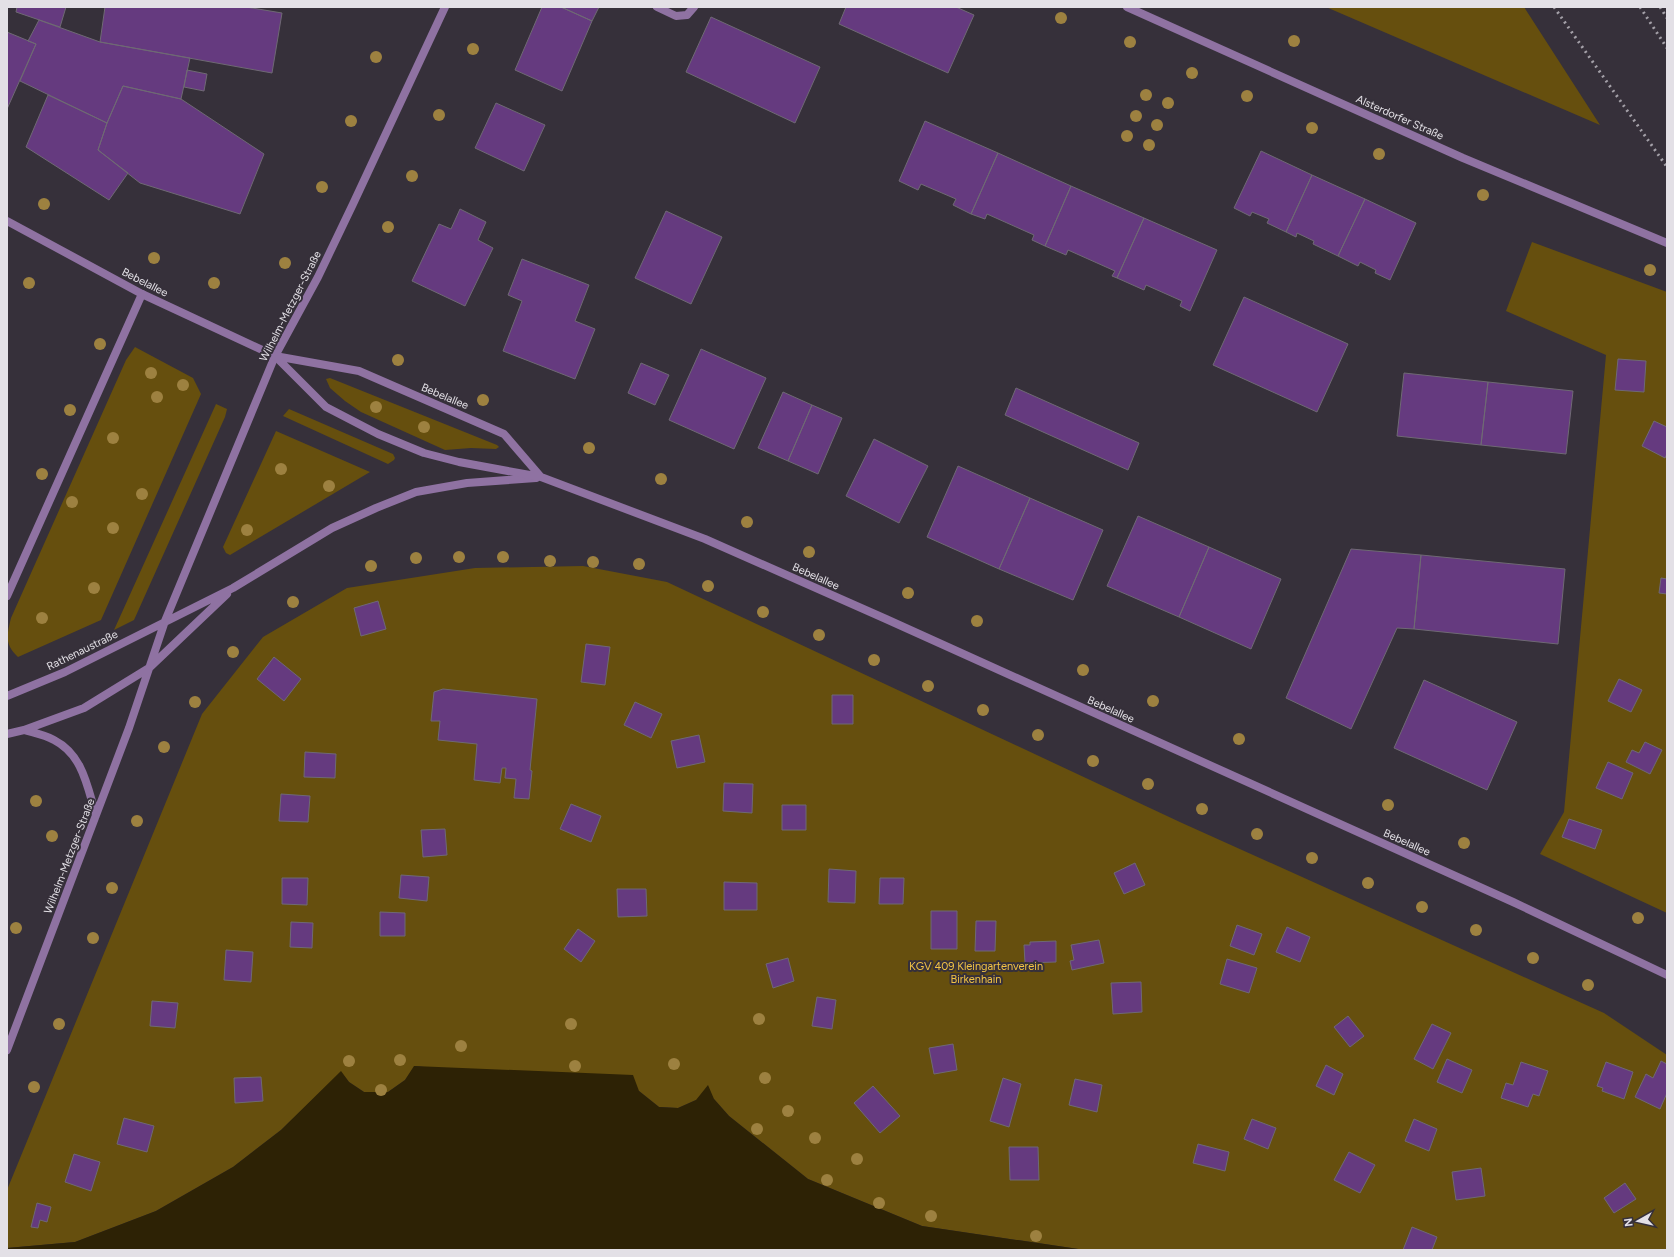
<svg xmlns="http://www.w3.org/2000/svg" width="1674" height="1257" font-family="Figtree,sans-serif">
	<style>
		.green { fill: #664f0e }
		.water { fill: #2d2205 }
		.building { fill: #653a7f; stroke: #6f6974 }
		.lines { fill: none; stroke-linecap: round; stroke-linejoin: round }
		.service { stroke: #8f72a2; stroke-width: 8 }
		.minor { stroke: #8f72a2; stroke-width: 8 }
		.tertiary { stroke: #8f72a2; stroke-width: 8 }
		.rail { stroke: #a4a0a8; stroke-width: 3; stroke-dasharray: 2 4; stroke-linecap: butt }
		.tree { fill: #9d8140 }
		.labels { text-anchor: middle; stroke-width: 4; stroke-linejoin: round; paint-order: stroke }
		.street-label { font-size: 11px; fill: #e3e0e6; stroke: #36303a }
		.park-label { font-size: 11px; fill: #f2c345; stroke: #36303a }
	</style>
	<rect width="100%" height="100%" fill="#36303a"/>
	<path class="green" d="M1326,7H1524L1600,125Z
		M1532,242L1667,292V913L1540,854L1564,812L1606,355L1506,311Z
		M135,347L193,378L201,394L101,620L18,657C4,644 7,635 11,618L126,360Z
		M330,378L497,445L499,447L496,449L471,448L445,450L361,412L345,401L330,388L326,379Z
		M216,404L227,409L225,417L134,620L114,630Z
		M289,409L393,454L395,458L394,460L388,464L283,416Z
		M276,431L370,472L230,555L226,553L223,547Z
		M583,566L667,582L1182,823L1604,1013L1667,1055V1250H1085L922,1226L808,1179L729,1116L714,1099L696,1100L678,1108L659,1107L639,1091L415,1066L405,1080L388,1092H364L349,1082L341,1072L281,1130L233,1167L156,1211L75,1242L7,1248V1190L202,714L263,637L347,588L475,568Z"/>
	<path class="water" d="M414,1066L633,1075L639,1091L659,1107L678,1108L696,1100L708,1085L714,1099L729,1116L808,1179L922,1226L1085,1250H7V1248L75,1242L156,1211L233,1167L281,1130L341,1071L349,1082L364,1092H388L405,1080Z"/>
	<path class="building" d="M17,7H66L60,27L16,12Z
		M105,7H246L282,13L272,73L100,42Z
		M542,7H561L592,21L562,91L515,70Z
		M561,7H599L592,21Z
		M846,7H956L974,15L948,73L839,24Z
		M711,17L820,67L795,123L686,72Z
		M39,20L100,42L190,58L181,99L123,86L107,123L20,81L36,44L28,41Z
		M7,32L36,44L7,109Z
		M187,70L207,74L204,91L184,87Z
		M123,86L181,99L264,154L240,214L140,183L98,150L107,123Z
		M48,95L107,123L98,150L128,173L109,200L26,147Z
		M496,103L545,125L524,171L475,148Z
		M925,121L998,153L971,214L953,205L956,199L921,184L918,190L899,181Z
		M1261,151L1312,175L1286,232L1267,223L1269,219L1252,212L1250,216L1234,208Z
		M998,153L1071,186L1045,246L1032,240L1034,235L987,214L985,219L971,214Z
		M1312,175L1365,199L1338,256L1313,244L1314,241L1297,233L1296,237L1286,232Z
		M1071,186L1144,218L1117,278L1112,276L1115,271L1068,250L1066,255L1045,246Z
		M1365,199L1416,223L1390,280L1375,273L1376,270L1360,262L1358,266L1338,256Z
		M460,209L486,222L478,240L493,248L465,306L412,281L439,224L451,229Z
		M666,211L722,237L691,304L635,278Z
		M1144,218L1217,250L1190,311L1180,306L1182,301L1146,285L1144,290L1117,278Z
		M522,259L589,285L575,321L595,329L575,379L503,351L522,301L508,295Z
		M1244,297L1348,344L1317,412L1213,365Z
		M701,349L766,378L734,449L669,420Z
		M1618,359L1646,361L1644,392L1615,390Z
		M641,363L669,375L655,405L628,393Z
		M1404,373L1488,382L1481,445L1397,436Z
		M1488,382L1573,391L1566,454L1481,445Z
		M1016,388L1139,443L1128,470L1005,415Z
		M783,392L812,405L788,461L758,448Z
		M812,405L842,418L818,474L788,461Z
		M1654,421L1667,427V454L1665,458L1642,446Z
		M874,439L928,466L899,523L846,496Z
		M958,466L1030,498L999,569L927,537Z
		M1030,498L1103,530L1073,600L999,569Z
		M1138,516L1209,547L1179,617L1107,586Z
		M1209,547L1281,579L1251,649L1179,617Z
		M1351,549L1421,555L1414,629L1397,628L1351,729L1286,698Z
		M1421,555L1565,569L1558,644L1414,629Z
		M1661,578L1667,579V594L1659,593Z
		M378,601L386,629L361,636L354,608Z
		M586,644L610,647L605,685L581,682Z
		M274,657L301,679L284,701L257,679Z
		M1619,679L1642,690L1631,712L1608,701Z
		M1424,680L1517,722L1487,790L1394,748Z
		M443,689L537,699L530,770L532,771L529,799L514,798L516,779L505,778L506,768H502L500,783L474,780L477,744L438,740L440,721H431L434,692Z
		M832,695H853V724H832Z
		M635,702L662,714L651,738L624,725Z
		M699,735L705,762L677,768L671,741Z
		M1645,742L1662,750L1650,774L1626,762L1632,750L1639,753Z
		M305,752L336,754L335,778L304,777Z
		M1608,762L1633,773L1622,799L1596,788Z
		M724,783L753,784L752,813L723,811Z
		M281,794L310,796L308,822L279,821Z
		M571,804L601,816L591,842L560,829Z
		M782,805H806V830H782Z
		M1569,819L1602,830L1595,849L1562,837Z
		M445,829L447,855L423,857L421,830Z
		M1135,863L1145,885L1124,894L1114,873Z
		M829,869L856,871L855,903L828,902Z
		M401,875L429,877L427,901L399,898Z
		M282,878H308L307,905L282,904Z
		M880,878H904L903,904H879Z
		M724,882L757,883V910H724Z
		M617,889H646L647,916L618,917Z
		M931,911H957V949H931Z
		M380,912L405,913V936H380Z
		M976,921H996L995,951H975Z
		M291,922L313,923L312,948L290,947Z
		M1237,925L1262,934L1254,955L1230,946Z
		M1287,927L1310,937L1300,962L1276,952Z
		M578,929L595,941L581,962L564,949Z
		M1099,940L1104,963L1072,970L1070,961L1074,960L1071,945Z
		M1056,941V962L1025,963L1024,945H1030V942Z
		M226,950L253,952L251,982L224,980Z
		M788,958L794,981L773,988L766,964Z
		M1227,959L1257,968L1249,993L1220,984Z
		M1141,982L1142,1012L1113,1014L1111,983Z
		M817,997L836,1000L832,1029L812,1026Z
		M152,1001L178,1003L175,1028L150,1026Z
		M1348,1016L1364,1036L1350,1047L1334,1027Z
		M1432,1024L1451,1033L1433,1069L1414,1059Z
		M953,1044L957,1070L934,1074L929,1048Z
		M1447,1059L1472,1070L1462,1093L1437,1082Z
		M1661,1061L1667,1064V1093L1660,1109L1635,1097L1646,1074L1653,1078Z
		M1521,1062L1548,1071L1539,1096L1533,1094L1528,1107L1501,1098L1506,1083L1513,1085Z
		M1606,1062L1633,1072L1624,1099L1602,1091L1603,1088L1597,1086Z
		M1326,1065L1343,1074L1334,1095L1316,1086Z
		M261,1077L263,1101L235,1103L234,1078Z
		M1003,1078L1021,1084L1009,1127L990,1121Z
		M1075,1079L1102,1085L1097,1112L1069,1105Z
		M873,1086L900,1116L880,1133L854,1103Z
		M124,1118L154,1126L147,1152L117,1144Z
		M1252,1119L1276,1128L1268,1149L1244,1139Z
		M1414,1119L1437,1129L1429,1151L1405,1141Z
		M1198,1144L1229,1152L1225,1171L1193,1163Z
		M1009,1147H1038L1039,1180H1010Z
		M1349,1152L1375,1165L1360,1193L1334,1180Z
		M74,1154L100,1162L91,1191L65,1182Z
		M1481,1168L1485,1196L1456,1200L1452,1172Z
		M1625,1183L1636,1199L1614,1213L1604,1198Z
		M37,1203L51,1207L47,1222L40,1220L38,1228L31,1227Z
		M1412,1227L1437,1237L1432,1250H1403Z"/>
	<g class="lines">
		<path class="service" d="M657,7L676,16L687,15L694,7"/>
		<path class="minor" d="M7,596L142,294
			M7,696L65,672L233,588L332,528L376,508L416,492L467,483L536,478
			M24,730C34,733 45,735 54,740C83,755 87,786 96,815
			M7,734L24,730L84,708L149,668L227,594
			M7,1050L129,728L165,621L275,356L318,277L353,204L445,7"/>
		<path class="tertiary" d="M1127,7L1463,158L1667,243
			M7,221L142,294L275,356L359,371L504,434L541,477
			M275,356L326,407L378,434L424,453L459,462L541,477L705,539L886,619L1513,902L1667,975"/>
		<path class="rail" d="M1554,7L1667,167
			M1640,7L1667,48
			M1660,7L1667,18"/>
	</g>
	<g class="tree">
		<circle cx="1061" cy="18" r="6"/>
		<circle cx="1294" cy="41" r="6"/>
		<circle cx="1130" cy="42" r="6"/>
		<circle cx="473" cy="49" r="6"/>
		<circle cx="376" cy="57" r="6"/>
		<circle cx="1192" cy="73" r="6"/>
		<circle cx="1146" cy="95" r="6"/>
		<circle cx="1247" cy="96" r="6"/>
		<circle cx="1168" cy="103" r="6"/>
		<circle cx="439" cy="115" r="6"/>
		<circle cx="1136" cy="116" r="6"/>
		<circle cx="351" cy="121" r="6"/>
		<circle cx="1157" cy="125" r="6"/>
		<circle cx="1312" cy="128" r="6"/>
		<circle cx="1127" cy="136" r="6"/>
		<circle cx="1149" cy="145" r="6"/>
		<circle cx="1379" cy="154" r="6"/>
		<circle cx="412" cy="176" r="6"/>
		<circle cx="322" cy="187" r="6"/>
		<circle cx="1483" cy="195" r="6"/>
		<circle cx="44" cy="204" r="6"/>
		<circle cx="388" cy="227" r="6"/>
		<circle cx="154" cy="258" r="6"/>
		<circle cx="285" cy="263" r="6"/>
		<circle cx="1650" cy="270" r="6"/>
		<circle cx="29" cy="283" r="6"/>
		<circle cx="214" cy="283" r="6"/>
		<circle cx="100" cy="344" r="6"/>
		<circle cx="398" cy="360" r="6"/>
		<circle cx="151" cy="373" r="6"/>
		<circle cx="183" cy="385" r="6"/>
		<circle cx="157" cy="397" r="6"/>
		<circle cx="483" cy="400" r="6"/>
		<circle cx="376" cy="407" r="6"/>
		<circle cx="70" cy="410" r="6"/>
		<circle cx="424" cy="427" r="6"/>
		<circle cx="113" cy="438" r="6"/>
		<circle cx="589" cy="448" r="6"/>
		<circle cx="281" cy="469" r="6"/>
		<circle cx="42" cy="474" r="6"/>
		<circle cx="661" cy="479" r="6"/>
		<circle cx="329" cy="486" r="6"/>
		<circle cx="142" cy="494" r="6"/>
		<circle cx="72" cy="502" r="6"/>
		<circle cx="747" cy="522" r="6"/>
		<circle cx="113" cy="528" r="6"/>
		<circle cx="247" cy="530" r="6"/>
		<circle cx="809" cy="552" r="6"/>
		<circle cx="459" cy="557" r="6"/>
		<circle cx="503" cy="557" r="6"/>
		<circle cx="416" cy="558" r="6"/>
		<circle cx="550" cy="561" r="6"/>
		<circle cx="593" cy="562" r="6"/>
		<circle cx="639" cy="564" r="6"/>
		<circle cx="371" cy="566" r="6"/>
		<circle cx="708" cy="586" r="6"/>
		<circle cx="94" cy="588" r="6"/>
		<circle cx="908" cy="593" r="6"/>
		<circle cx="293" cy="602" r="6"/>
		<circle cx="763" cy="612" r="6"/>
		<circle cx="42" cy="618" r="6"/>
		<circle cx="977" cy="621" r="6"/>
		<circle cx="819" cy="635" r="6"/>
		<circle cx="233" cy="652" r="6"/>
		<circle cx="874" cy="660" r="6"/>
		<circle cx="1083" cy="670" r="6"/>
		<circle cx="928" cy="686" r="6"/>
		<circle cx="1153" cy="701" r="6"/>
		<circle cx="195" cy="702" r="6"/>
		<circle cx="983" cy="710" r="6"/>
		<circle cx="1038" cy="735" r="6"/>
		<circle cx="1239" cy="739" r="6"/>
		<circle cx="164" cy="747" r="6"/>
		<circle cx="1093" cy="761" r="6"/>
		<circle cx="1148" cy="784" r="6"/>
		<circle cx="36" cy="801" r="6"/>
		<circle cx="1388" cy="805" r="6"/>
		<circle cx="1202" cy="809" r="6"/>
		<circle cx="137" cy="821" r="6"/>
		<circle cx="1257" cy="834" r="6"/>
		<circle cx="52" cy="836" r="6"/>
		<circle cx="1464" cy="843" r="6"/>
		<circle cx="1312" cy="858" r="6"/>
		<circle cx="1368" cy="883" r="6"/>
		<circle cx="112" cy="888" r="6"/>
		<circle cx="1422" cy="907" r="6"/>
		<circle cx="1638" cy="918" r="6"/>
		<circle cx="16" cy="928" r="6"/>
		<circle cx="1476" cy="930" r="6"/>
		<circle cx="93" cy="938" r="6"/>
		<circle cx="1533" cy="958" r="6"/>
		<circle cx="1588" cy="985" r="6"/>
		<circle cx="759" cy="1019" r="6"/>
		<circle cx="59" cy="1024" r="6"/>
		<circle cx="571" cy="1024" r="6"/>
		<circle cx="461" cy="1046" r="6"/>
		<circle cx="400" cy="1060" r="6"/>
		<circle cx="349" cy="1061" r="6"/>
		<circle cx="674" cy="1064" r="6"/>
		<circle cx="575" cy="1066" r="6"/>
		<circle cx="765" cy="1078" r="6"/>
		<circle cx="34" cy="1087" r="6"/>
		<circle cx="381" cy="1090" r="6"/>
		<circle cx="788" cy="1111" r="6"/>
		<circle cx="757" cy="1129" r="6"/>
		<circle cx="815" cy="1138" r="6"/>
		<circle cx="857" cy="1159" r="6"/>
		<circle cx="827" cy="1180" r="6"/>
		<circle cx="879" cy="1203" r="6"/>
		<circle cx="931" cy="1216" r="6"/>
		<circle cx="1036" cy="1236" r="6"/>
	</g>
	<g class="labels">
		<g class="street-label">
			<text transform="translate(1400 117) rotate(24)" y="4">Alsterdorfer Straße</text>
			<text transform="translate(145 282) rotate(27)" y="4">Bebelallee</text>
			<text transform="translate(290 306) rotate(-63)" y="4">Wilhelm-Metzger-Straße</text>
			<text transform="translate(445 396) rotate(23)" y="4">Bebelallee</text>
			<text transform="translate(816 576) rotate(24)" y="4">Bebelallee</text>
			<text transform="translate(82 650) rotate(-26)" y="4">Rathenaustraße</text>
			<text transform="translate(1111 709) rotate(24)" y="4">Bebelallee</text>
			<text transform="translate(1407 842) rotate(24)" y="4">Bebelallee</text>
			<text transform="translate(69 856) rotate(-69)" y="4">Wilhelm-Metzger-Straße</text>
		</g>
		<g class="park-label">
			<text x="976" y="970">KGV 409 Kleingartenverein<tspan x="976" dy="13">Birkenhain</tspan></text>
		</g>
	</g>
	<rect width="1674" height="1257" fill="none" stroke="#e3e0e6" stroke-width="16"/>
	<g transform="translate(1638 1221) rotate(262)" stroke="#36303a" stroke-width="3" paint-order="stroke">
	<path d="M0-3L7 15L0 10L-7 15Z" fill="#e3e0e6"/>
	<text y="-6" font-size="11" font-weight="bold" text-anchor="middle" fill="#e3e0e6">N</text>
	</g>
</svg>
